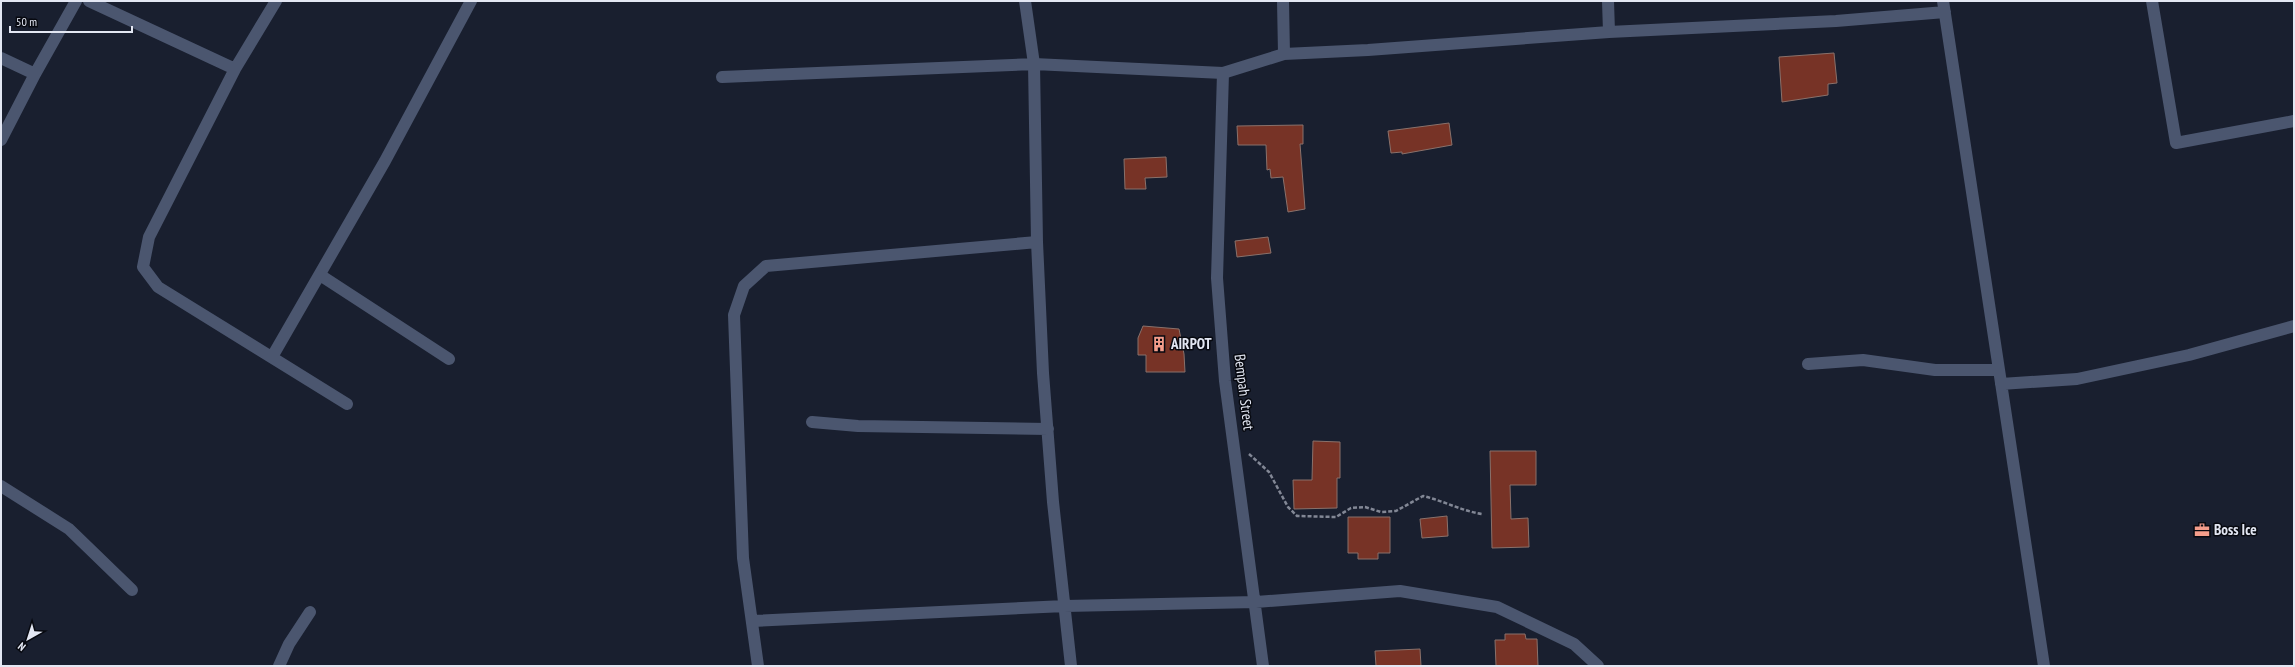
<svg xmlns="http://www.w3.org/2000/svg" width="2295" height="667" font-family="'PT Sans Narrow',sans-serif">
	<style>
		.building { fill: #773326; stroke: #89716b }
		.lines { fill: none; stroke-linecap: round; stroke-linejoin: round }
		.path { stroke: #828795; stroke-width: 2.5; stroke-dasharray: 4 2; stroke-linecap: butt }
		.minor { stroke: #4b566f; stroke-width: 12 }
		.labels { text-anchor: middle; stroke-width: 3; stroke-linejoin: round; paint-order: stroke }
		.poi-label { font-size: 15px; font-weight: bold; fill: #e3e7f3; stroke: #070910; text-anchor: start }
		.street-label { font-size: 15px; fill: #e3e7f3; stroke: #070910 }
	</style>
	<rect width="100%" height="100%" fill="#191f2f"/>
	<path class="building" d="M1834,53L1837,83L1828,84V95L1782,102L1779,57Z
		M1449,123L1452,145L1402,154V152L1391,153L1388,131Z
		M1303,125V144H1300L1305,209L1288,212L1283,177L1271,178L1270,169L1267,170L1266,145H1238L1237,126Z
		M1166,157L1167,177L1145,178L1146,189H1125L1124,159Z
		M1268,237L1271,253L1237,257L1235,241Z
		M1143,326L1179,329L1184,354L1185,372H1146V355H1138V338Z
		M1313,441L1340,442V478H1337V508L1294,509L1293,480H1312Z
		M1490,451H1536V485H1510L1511,519L1528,518L1529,547L1492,548Z
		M1447,516L1448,536L1422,538L1420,519Z
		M1348,517H1390V553H1378V559H1358V553H1348Z
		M1505,634H1525L1526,639H1537L1538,666H1496L1495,640H1505Z
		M1420,649L1421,666H1376L1375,651Z"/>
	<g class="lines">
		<path class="path" d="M1249,454L1269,472L1288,507L1297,516L1336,517L1351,508L1365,507L1381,512L1396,511L1423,496C1444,501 1462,511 1482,514"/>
		<path class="minor" d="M89,1L235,69
			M276,1L235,69L149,237L143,267L158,287L347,404
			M1025,1L1034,64L1037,242L1043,373L1053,502L1071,666
			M1283,1L1284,54
			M1608,1L1609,32
			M1943,1L2044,666
			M2152,1L2176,143L2294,121
			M1,58L35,74
			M1223,73L1217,278L1225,381L1263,666
			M722,77L1034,64L1223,73L1284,54L1368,50L1609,32L1836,21L1945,12
			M1,140L35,74L76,1
			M320,275L449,359
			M272,357L385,161L471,1
			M1808,364L1863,360L1935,370H1999
			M2001,384L2077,379L2189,355L2294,326
			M812,422L858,426L1048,429
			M1,486L69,529L132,590
			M752,621L1065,606L1256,602L1400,591L1497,607L1574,644L1598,666
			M279,666L289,644L310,612
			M758,666L743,558L734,315L744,286L766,266L1037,242"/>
	</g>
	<defs>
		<g id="building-bare" transform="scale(1.2)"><path d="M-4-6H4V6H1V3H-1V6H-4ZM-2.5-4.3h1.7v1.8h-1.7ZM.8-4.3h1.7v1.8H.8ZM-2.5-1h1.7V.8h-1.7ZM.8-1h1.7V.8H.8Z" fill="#f49d8b" stroke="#070910" stroke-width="2.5" paint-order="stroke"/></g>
		<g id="office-bare" transform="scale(1.2)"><path d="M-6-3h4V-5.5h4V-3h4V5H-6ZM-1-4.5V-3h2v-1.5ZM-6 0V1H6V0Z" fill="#f49d8b" stroke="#070910" stroke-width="2.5" paint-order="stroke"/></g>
	</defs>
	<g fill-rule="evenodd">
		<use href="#building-bare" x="1159" y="344"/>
		<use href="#office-bare" x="2202" y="530"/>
	</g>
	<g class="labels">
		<g class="poi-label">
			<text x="1171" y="349">AIRPOT</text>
			<text x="2214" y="535">Boss Ice</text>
		</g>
		<g class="street-label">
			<text transform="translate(1244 392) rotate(83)" y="5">Bempah Street</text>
		</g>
	</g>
	<rect width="2295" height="667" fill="none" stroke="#e3e7f3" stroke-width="4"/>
	<g transform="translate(28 639) rotate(219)" stroke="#070910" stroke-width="3" paint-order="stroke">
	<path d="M0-3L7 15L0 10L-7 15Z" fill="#e3e7f3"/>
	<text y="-6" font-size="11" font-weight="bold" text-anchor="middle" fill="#e3e7f3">N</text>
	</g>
	<path d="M10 26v6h122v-6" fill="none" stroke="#e3e7f3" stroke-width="2"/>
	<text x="16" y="26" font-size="12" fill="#e3e7f3" stroke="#070910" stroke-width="3" paint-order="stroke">50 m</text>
</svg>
